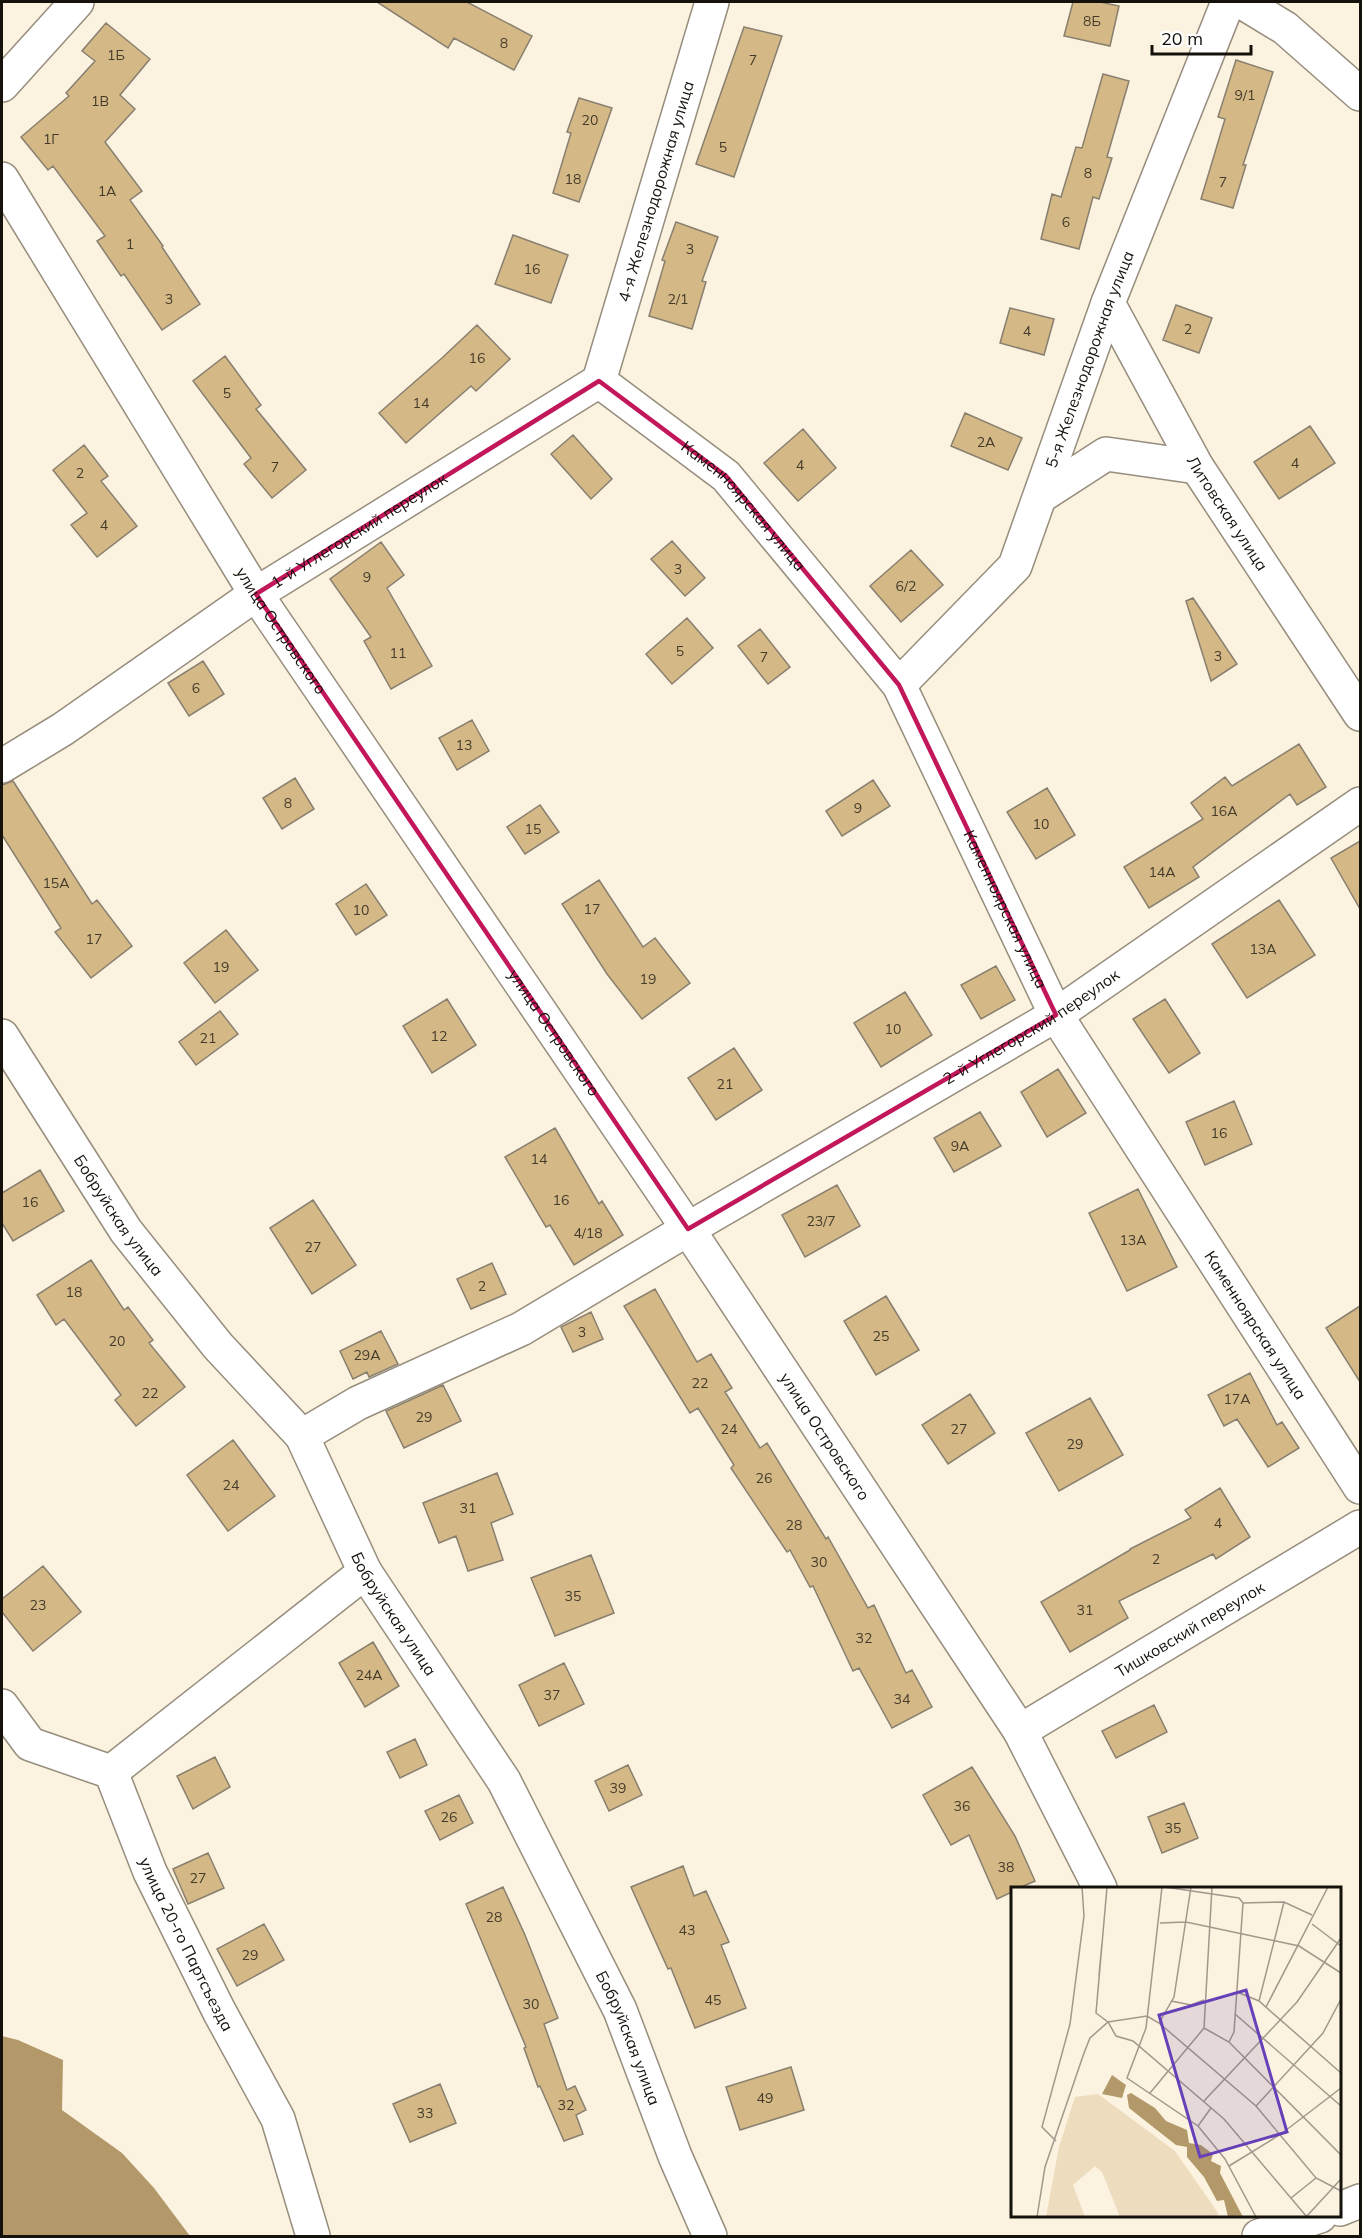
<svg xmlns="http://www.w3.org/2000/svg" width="1362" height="2238" font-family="Mulish,sans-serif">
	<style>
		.water { fill: #b39969 }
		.building { fill: #d4b987; stroke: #887f6f; stroke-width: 1.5 }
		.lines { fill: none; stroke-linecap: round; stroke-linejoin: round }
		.minor-casing { stroke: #968d7d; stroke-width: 36 }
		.minor { stroke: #fff; stroke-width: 33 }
		.marked { fill: none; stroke: #c2185b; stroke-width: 4.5; stroke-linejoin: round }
		.labels { text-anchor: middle; stroke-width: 4.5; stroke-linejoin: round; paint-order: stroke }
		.number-label { font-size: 14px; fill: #453b2a }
		.street-label { font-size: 16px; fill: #15110b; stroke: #fff }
		.inset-road { fill: none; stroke: #a0988b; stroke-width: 1.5 }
		.view { fill: #6640b8; fill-opacity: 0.15; stroke: #6640b8; stroke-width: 3 }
		.inset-edge { fill: none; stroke: #15110b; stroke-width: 3 }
	</style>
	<rect width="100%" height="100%" fill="#fcf2e0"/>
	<path class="water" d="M2,2036L18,2040L63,2060L62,2110L122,2153L154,2188L190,2236H2Z"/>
	<path class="building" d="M377,2H467L532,36L514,70L454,38L448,48Z
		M1073,2H1100L1119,6L1110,46L1064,36Z
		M106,23L150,59L120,95L135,109L105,142L142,191L130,200L163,246L162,247L200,304L162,330L124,274L121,276L97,241L105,236L53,166L48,170L21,137L69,96L66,93L95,61L82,51Z
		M744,27L782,36L734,177L696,164Z
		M1236,60L1273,72L1243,165H1246L1233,208L1201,199L1225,119L1218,117Z
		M1103,74L1129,81L1107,157L1112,158L1099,199L1093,197L1079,249L1041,239L1052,194L1061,197L1076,147L1082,148Z
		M579,98L612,108L579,202L553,193L571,133L567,132Z
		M676,222L718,237L702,281L706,282L692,329L649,316L665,261L662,260Z
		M513,235L568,255L551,303L495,284Z
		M1176,305L1212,318L1199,353L1163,340Z
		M1010,308L1054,319L1044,355L1000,343Z
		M477,325L510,359L476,391L471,386L406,443L379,413L442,358Z
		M225,356L261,405L256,409L306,470L272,498L244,464L251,458L193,381Z
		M965,413L1022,438L1008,470L951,446Z
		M1310,426L1335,463L1279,499L1254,462Z
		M803,429L836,468L798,501L764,463Z
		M573,435L612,479L591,499L551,454Z
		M84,445L108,476L101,481L137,526L97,557L71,525L87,513L53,470Z
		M672,541L705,578L685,596L651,559Z
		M381,542L404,575L387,588L432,666L391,689L364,641L371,637L330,579Z
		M911,550L943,585L901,622L870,586Z
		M1193,598L1237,664L1211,681L1186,601Z
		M687,618L713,648L672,684L646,654Z
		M760,629L790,667L768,684L738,646Z
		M203,661L224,694L189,716L168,683Z
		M472,720L489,751L457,770L439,738Z
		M1299,744L1326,787L1297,805L1290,794L1193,867L1199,877L1149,908L1124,867L1203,819L1191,803L1225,777L1232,786Z
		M295,778L314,809L282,829L263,798Z
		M873,780L890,806L842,836L826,811Z
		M13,781L92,904L97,900L132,946L91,978L55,932L61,928L2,835V785Z
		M1047,788L1075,835L1036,859L1007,812Z
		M540,805L559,832L525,854L507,827Z
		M1360,841V909L1331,858Z
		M599,880L643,947L655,938L690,983L642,1019L607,974L562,904Z
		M366,884L387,915L356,935L336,904Z
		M1279,900L1315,955L1247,998L1212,944Z
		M226,930L258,970L215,1003L184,963Z
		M996,966L1015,1000L981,1019L961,985Z
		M905,992L932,1035L881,1067L854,1023Z
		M447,999L476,1045L432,1073L403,1026Z
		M1165,999L1200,1053L1169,1073L1133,1019Z
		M220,1011L238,1034L196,1065L179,1042Z
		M734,1048L762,1090L716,1120L688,1078Z
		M1058,1069L1086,1113L1047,1137L1021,1092Z
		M1234,1101L1252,1144L1205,1165L1186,1122Z
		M980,1112L1001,1146L954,1172L934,1138Z
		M555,1128L599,1204L602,1201L623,1235L574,1265L550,1225L546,1227L505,1157Z
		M40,1170L64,1211L13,1241L2,1223V1193Z
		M837,1185L860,1226L805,1257L782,1215Z
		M1138,1189L1177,1267L1127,1291L1089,1213Z
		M313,1200L356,1265L312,1294L270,1228Z
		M91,1260L124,1310L128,1307L153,1340L149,1343L185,1387L136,1426L115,1400L121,1395L64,1319L56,1325L37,1295Z
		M492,1263L506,1294L471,1309L457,1279Z
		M655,1289L697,1362L711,1354L732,1388L725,1392L760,1448L767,1443L826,1539L828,1537L868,1608L874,1605L906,1673L912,1670L932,1707L892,1728L859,1668L853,1671L813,1586L810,1587L790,1550L787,1552L731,1468L734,1465L698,1408L690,1413L624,1306Z
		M886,1296L919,1350L876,1375L844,1321Z
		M1360,1306V1382L1326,1328Z
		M591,1312L603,1339L573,1352L561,1327Z
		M381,1331L398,1364L369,1377L367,1372L353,1379L340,1351Z
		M1250,1373L1277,1425L1282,1422L1299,1448L1268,1467L1237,1419L1224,1426L1208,1395Z
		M443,1385L461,1421L404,1448L386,1411Z
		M970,1394L995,1433L948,1464L922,1425Z
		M1090,1398L1123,1455L1059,1491L1026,1433Z
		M233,1440L275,1496L228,1531L187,1475Z
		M497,1473L513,1514L491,1523L503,1560L468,1571L456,1536L439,1543L423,1503Z
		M1220,1488L1250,1537L1216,1559L1213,1554L1119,1601L1128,1618L1070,1652L1041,1602L1130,1550V1549L1191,1518L1185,1510Z
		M591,1555L614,1613L555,1636L531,1578Z
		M43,1566L81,1612L33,1651L2,1612V1599Z
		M373,1642L399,1686L365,1707L339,1663Z
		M564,1663L584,1704L539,1726L519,1685Z
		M1154,1705L1167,1732L1116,1758L1102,1731Z
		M415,1739L427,1765L400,1778L387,1752Z
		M215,1757L230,1787L193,1809L177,1776Z
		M628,1765L642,1795L609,1811L595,1781Z
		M972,1767L1015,1836L1035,1881L1019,1888H1012V1892L997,1899L969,1835L951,1845L923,1795Z
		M459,1795L473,1823L440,1840L425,1811Z
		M1184,1803L1198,1838L1162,1853L1148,1817Z
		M208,1853L224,1888L188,1904L173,1869Z
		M683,1866L694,1896L706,1891L729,1942L721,1945L746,2008L695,2028L671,1968L668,1969L631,1887Z
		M503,1887L525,1935L558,2018L544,2024L567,2090L575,2086L586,2110L576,2115L583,2134L564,2141L540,2086L538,2087L524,2048L526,2047L466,1904Z
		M264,1924L284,1960L237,1986L217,1949Z
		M791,2067L804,2110L740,2130L726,2087Z
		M440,2084L456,2123L410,2142L393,2104Z"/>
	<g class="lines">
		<g class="minor-casing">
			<g id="minor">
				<path d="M1242,2L1285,28L1360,94"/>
				<path d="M2,85L77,2"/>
				<path id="s1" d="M2,179L256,594L688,1229L1020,1731L1100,1888"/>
				<path id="s2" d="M1108,303L1197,467L1360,714"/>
				<path id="s3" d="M599,381L726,476L899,685L1056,1015L1360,1487"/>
				<path id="s4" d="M599,381L712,2"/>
				<path d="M1041,496L1106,454L1197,467"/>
				<path id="s5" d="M899,685L1015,566L1108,303L1228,2"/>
				<path id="s6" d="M2,766L63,729L256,594L599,381"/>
				<path id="s7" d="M2,1036L126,1231L218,1346L302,1436L365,1572L504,1781L620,2010L675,2156L710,2236"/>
				<path id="s8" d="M302,1436L358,1403L521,1329L688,1229L1056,1015L1360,804"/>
				<path id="s9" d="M2,1706L30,1744L111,1772L150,1872L219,2011L278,2119L313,2236"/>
				<path id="s10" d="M1020,1731L1360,1527"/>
				<path d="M111,1772L365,1572"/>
				<path d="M1340,2209L1360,2201"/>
				<path d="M1259,2236L1320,2216"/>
			</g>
		</g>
		<use href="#minor" class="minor"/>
	</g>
	<path class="marked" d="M599,381L726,476L899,685L1056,1015L688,1229L256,594Z"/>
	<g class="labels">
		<g class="number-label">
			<text x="1092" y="26">8Б</text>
			<text x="504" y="48">8</text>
			<text x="116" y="60">1Б</text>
			<text x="753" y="65">7</text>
			<text x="1245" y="100">9/1</text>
			<text x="100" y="106">1В</text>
			<text x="590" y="125">20</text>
			<text x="51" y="144">1Г</text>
			<text x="723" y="152">5</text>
			<text x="1088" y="178">8</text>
			<text x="573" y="184">18</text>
			<text x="1223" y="187">7</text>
			<text x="107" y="196">1А</text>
			<text x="1066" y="227">6</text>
			<text x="130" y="249">1</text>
			<text x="690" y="254">3</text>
			<text x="532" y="274">16</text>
			<text x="169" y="304">3</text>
			<text x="678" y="304">2/1</text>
			<text x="1188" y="334">2</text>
			<text x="1027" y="336">4</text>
			<text x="477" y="363">16</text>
			<text x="227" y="398">5</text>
			<text x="421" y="408">14</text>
			<text x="986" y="447">2А</text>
			<text x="1295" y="468">4</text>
			<text x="800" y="470">4</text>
			<text x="275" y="472">7</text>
			<text x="80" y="478">2</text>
			<text x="104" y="530">4</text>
			<text x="678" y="574">3</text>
			<text x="367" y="582">9</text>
			<text x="906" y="591">6/2</text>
			<text x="680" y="656">5</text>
			<text x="398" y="658">11</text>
			<text x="1218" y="661">3</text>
			<text x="764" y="662">7</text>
			<text x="196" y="693">6</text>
			<text x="464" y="750">13</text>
			<text x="288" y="808">8</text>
			<text x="858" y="813">9</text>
			<text x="1224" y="816">16А</text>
			<text x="1041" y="829">10</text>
			<text x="533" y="834">15</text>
			<text x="1162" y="877">14А</text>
			<text x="56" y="888">15А</text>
			<text x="592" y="914">17</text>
			<text x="361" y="915">10</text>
			<text x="94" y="944">17</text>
			<text x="1263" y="954">13А</text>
			<text x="221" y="972">19</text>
			<text x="648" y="984">19</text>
			<text x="893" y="1034">10</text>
			<text x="439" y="1041">12</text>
			<text x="208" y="1043">21</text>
			<text x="725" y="1089">21</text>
			<text x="1219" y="1138">16</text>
			<text x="960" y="1151">9А</text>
			<text x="539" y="1164">14</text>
			<text x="561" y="1205">16</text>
			<text x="30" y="1207">16</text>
			<text x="821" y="1226">23/7</text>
			<text x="588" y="1238">4/18</text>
			<text x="1133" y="1245">13А</text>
			<text x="313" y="1252">27</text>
			<text x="482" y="1291">2</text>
			<text x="74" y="1297">18</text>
			<text x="582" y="1337">3</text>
			<text x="881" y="1341">25</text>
			<text x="117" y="1346">20</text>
			<text x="367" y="1360">29А</text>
			<text x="700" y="1388">22</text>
			<text x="150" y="1398">22</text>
			<text x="1237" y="1404">17А</text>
			<text x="424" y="1422">29</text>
			<text x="729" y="1434">24</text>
			<text x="959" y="1434">27</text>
			<text x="1075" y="1449">29</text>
			<text x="764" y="1483">26</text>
			<text x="231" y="1490">24</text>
			<text x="468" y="1513">31</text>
			<text x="1218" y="1528">4</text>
			<text x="794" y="1530">28</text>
			<text x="1156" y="1564">2</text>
			<text x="819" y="1567">30</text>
			<text x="573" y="1601">35</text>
			<text x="38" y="1610">23</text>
			<text x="1085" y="1615">31</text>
			<text x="864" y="1643">32</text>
			<text x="369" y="1680">24А</text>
			<text x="552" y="1700">37</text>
			<text x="902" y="1704">34</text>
			<text x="618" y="1793">39</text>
			<text x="962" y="1811">36</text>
			<text x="449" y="1822">26</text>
			<text x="1173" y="1833">35</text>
			<text x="1006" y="1872">38</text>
			<text x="198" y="1883">27</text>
			<text x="494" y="1922">28</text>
			<text x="687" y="1935">43</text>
			<text x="250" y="1960">29</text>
			<text x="713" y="2005">45</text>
			<text x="531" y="2009">30</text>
			<text x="765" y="2103">49</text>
			<text x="566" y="2110">32</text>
			<text x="425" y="2118">33</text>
		</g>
		<g class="street-label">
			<text dy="6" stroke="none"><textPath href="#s4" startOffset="198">4-я Железнодорожная улица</textPath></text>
			<text dy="6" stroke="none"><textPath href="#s5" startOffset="386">5-я Железнодорожная улица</textPath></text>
			<text dy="6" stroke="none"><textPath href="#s3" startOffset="192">Каменноярская улица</textPath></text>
			<text dy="6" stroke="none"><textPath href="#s2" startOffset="242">Литовская улица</textPath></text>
			<text dy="6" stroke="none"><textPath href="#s6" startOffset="428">1-й Углегорский переулок</textPath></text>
			<text dy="6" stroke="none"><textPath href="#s1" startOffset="531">улица Островского</textPath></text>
			<text dy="6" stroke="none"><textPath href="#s3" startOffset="678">Каменноярская улица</textPath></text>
			<text dy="6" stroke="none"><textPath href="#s8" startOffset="837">2-й Углегорский переулок</textPath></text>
			<text dy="6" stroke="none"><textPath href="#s1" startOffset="1017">улица Островского</textPath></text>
			<text dy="6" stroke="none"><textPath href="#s7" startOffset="214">Бобруйская улица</textPath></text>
			<text dy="6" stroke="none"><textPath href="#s3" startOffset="1164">Каменноярская улица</textPath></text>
			<text dy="6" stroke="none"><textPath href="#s1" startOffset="1503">улица Островского</textPath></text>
			<text dy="6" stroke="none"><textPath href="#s7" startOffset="702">Бобруйская улица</textPath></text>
			<text dy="6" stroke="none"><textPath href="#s10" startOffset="198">Тишковский переулок</textPath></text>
			<text dy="6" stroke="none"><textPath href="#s9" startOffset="321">улица 20-го Партсъезда</textPath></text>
			<text dy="6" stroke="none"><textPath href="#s7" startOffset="1188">Бобруйская улица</textPath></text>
		</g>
	</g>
	<g transform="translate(1011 1887)">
		<rect width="330" height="330" fill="#fcf2e0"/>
		<path d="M87,207L164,264L207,326L206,330H109L91,285L84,279L62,298L74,330H35L48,260L64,210Z" fill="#eddcbd"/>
		<path d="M101,188L115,198L111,211L91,207ZM120,206L144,221L155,234L176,243L178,256L190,258L202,267L200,274L210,279L209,286L232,330H217L213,313L206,314L193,290L176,270V260L165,258L118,221L116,208Z" fill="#b39969"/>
		<path class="inset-road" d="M96,0L85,126L97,135L136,129L148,136L245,219L305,291L330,304M151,0L135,141L116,191L187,239L214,272L245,330M154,0L228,11L232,16L273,15L301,28M149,36L175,35L288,59L330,86M301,37L330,59M88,88L91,56M226,105L248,114L330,186M160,114L180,118L193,113M248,114L273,15M255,120L317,0M224,127L330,219M148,136L163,110L180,0M193,141L218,155L330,268M193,141L201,0M218,155L223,145L232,16M139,206L193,141M193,214L286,115L330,51M245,219L312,146L330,112M187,239L200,221M45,254L31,240L59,137L73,29L71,0M218,279L270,247L330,201M280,311L305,291M26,330L34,280L73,166L79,151L97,135L105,149L122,154L213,232L296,330M295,330L330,292"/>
		<path class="view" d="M235,103L276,245L189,270L148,128Z"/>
		<rect width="330" height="330" class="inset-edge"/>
	</g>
	<rect width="1362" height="2238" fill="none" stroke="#15110b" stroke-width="6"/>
	<path d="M1152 45v9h99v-9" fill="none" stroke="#15110b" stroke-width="3"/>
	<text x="1161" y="45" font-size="18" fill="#15110b" stroke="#ffffff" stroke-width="4.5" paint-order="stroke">20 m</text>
</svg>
